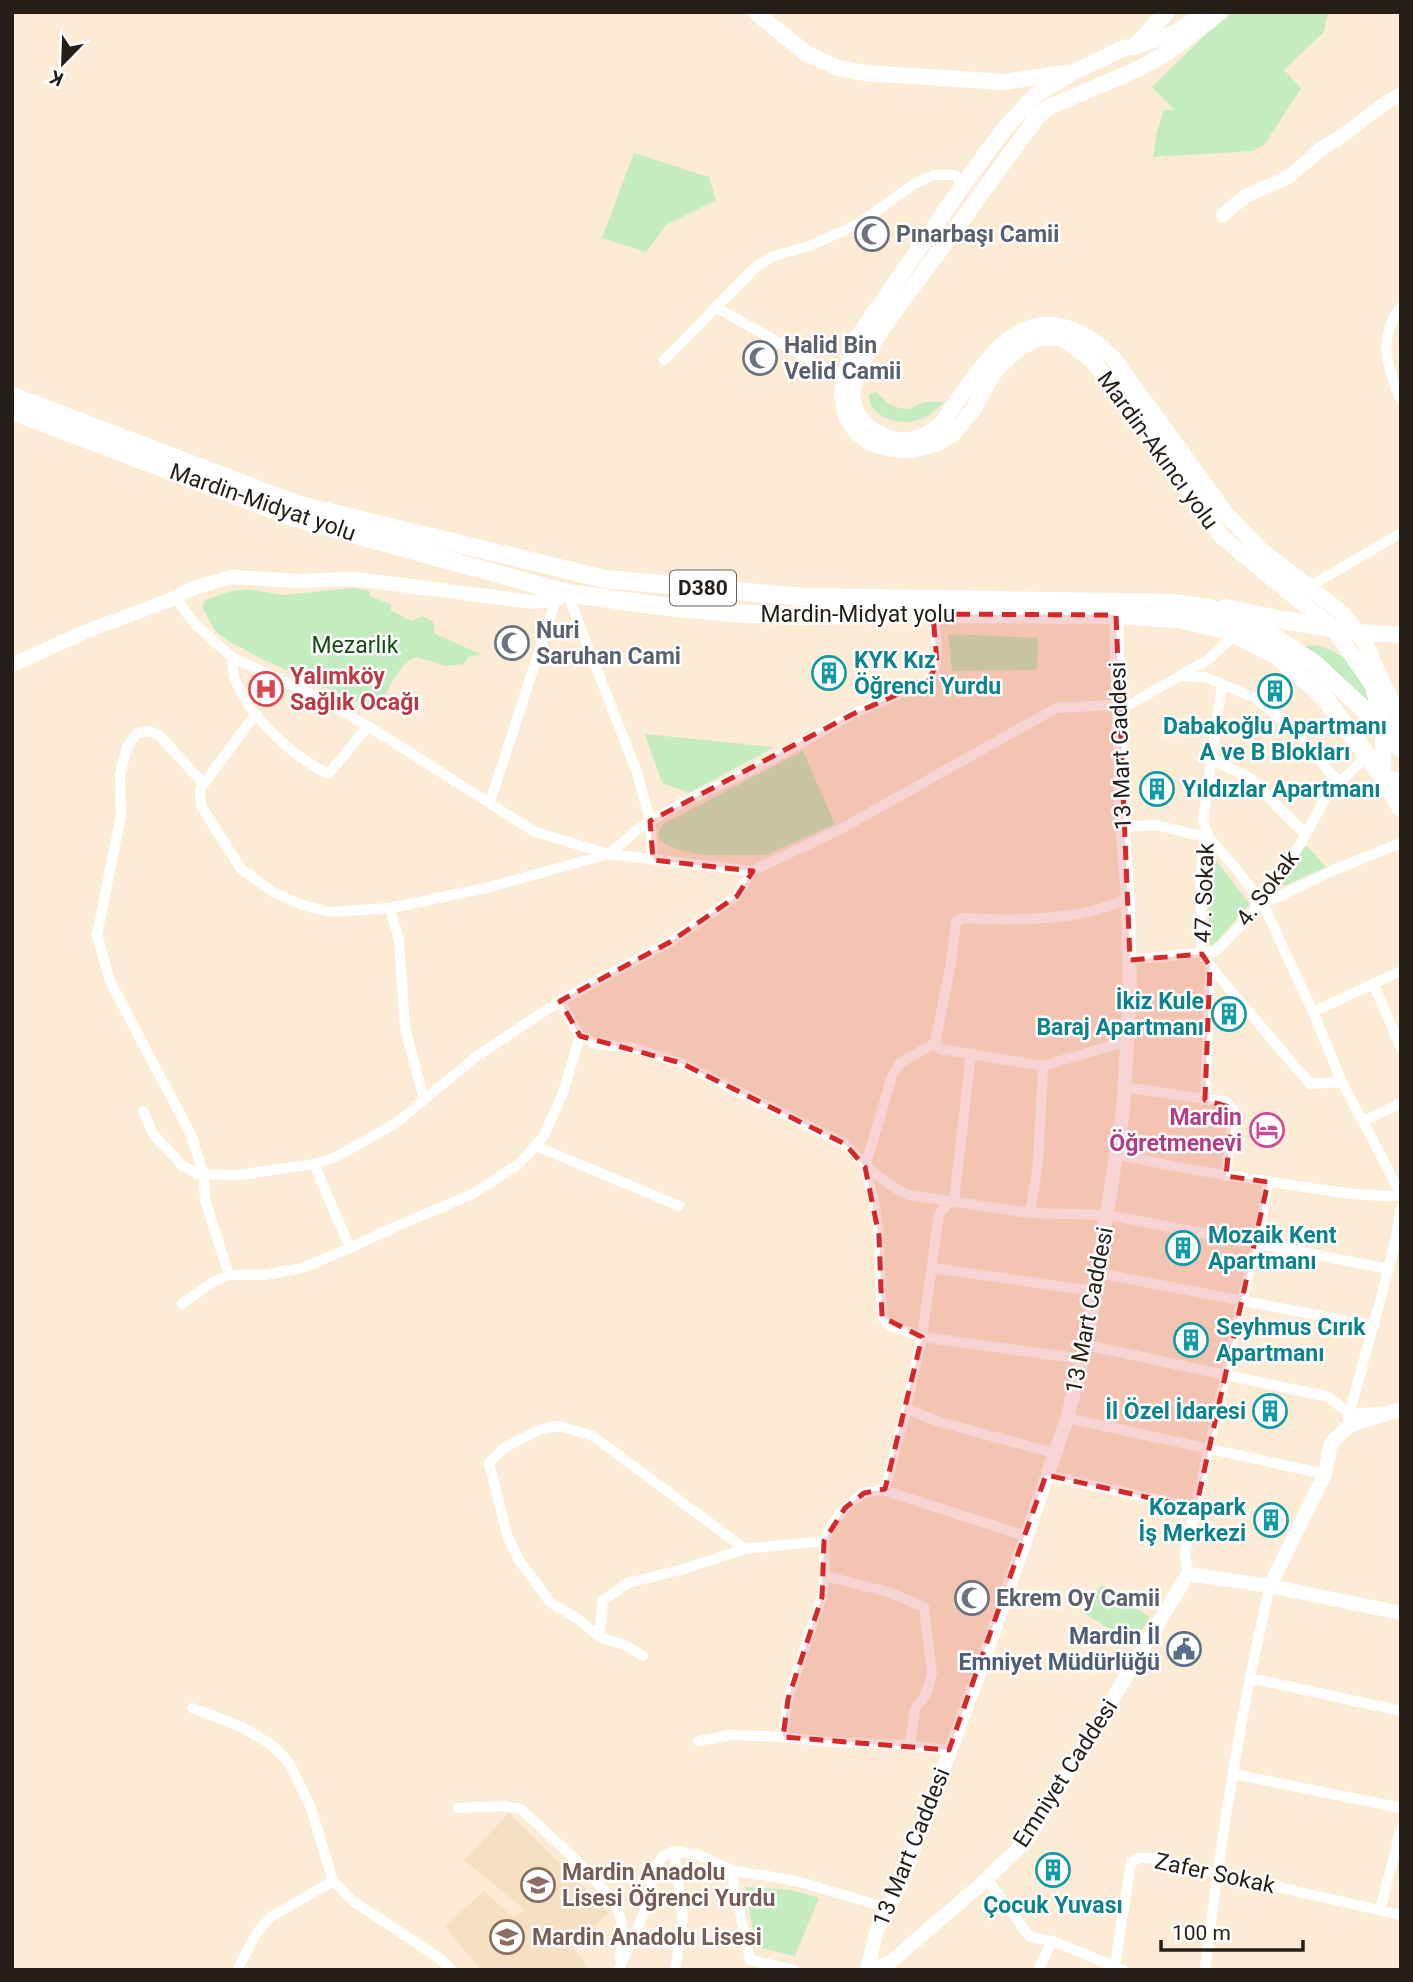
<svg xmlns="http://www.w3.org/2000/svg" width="1413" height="1982" font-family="Roboto,sans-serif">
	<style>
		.built { fill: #f5e0c4 }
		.green { fill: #c5ebc1 }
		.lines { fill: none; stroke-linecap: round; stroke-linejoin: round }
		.minor { stroke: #fff; stroke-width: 10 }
		.tertiary { stroke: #fff; stroke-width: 14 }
		.secondary { stroke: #fff; stroke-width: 16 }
		.trunk { stroke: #fff; stroke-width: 18 }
		.marked { fill: #d62828; fill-opacity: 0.2; stroke: #d62828; stroke-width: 5; stroke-dasharray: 14 9; stroke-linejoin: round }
		.labels { text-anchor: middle; stroke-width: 5; stroke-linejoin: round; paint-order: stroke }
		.shield { fill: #fff; stroke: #66625d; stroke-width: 2 }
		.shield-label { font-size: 21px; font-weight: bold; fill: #251f17 }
		.worship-label { font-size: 23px; font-weight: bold; fill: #5b616d; stroke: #fff; text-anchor: start }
		.street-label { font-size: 23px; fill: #251f17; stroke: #fff }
		.park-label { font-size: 23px; fill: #164d13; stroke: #fff }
		.culture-label { font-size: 23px; font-weight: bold; fill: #0d838f; stroke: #fff; text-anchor: start }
		.health-label { font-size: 23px; font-weight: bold; fill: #be3a42; stroke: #fff; text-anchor: start }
		.hotel-label { font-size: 23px; font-weight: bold; fill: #b23c85; stroke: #fff; text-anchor: end }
		.service-label { font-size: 23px; font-weight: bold; fill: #4e5e75; stroke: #fff; text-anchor: end }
		.education-label { font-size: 23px; font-weight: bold; fill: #785e54; stroke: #fff; text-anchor: start }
	</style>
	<rect width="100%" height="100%" fill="#fcecd6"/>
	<path class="built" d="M509,1813L609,1912L574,1948L589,1970H480L445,1926L484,1891L513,1917L525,1910L464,1860Z"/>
	<path class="green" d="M1233,12H1328L1324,32L1284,70L1301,88L1265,144L1253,151L1153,157L1157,131L1164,110H1174L1152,87L1201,39Z
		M634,153L709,177L716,200L666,225L646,252L602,238Z
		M877,392L887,403L899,408L910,409L924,402H944C937,408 930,416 921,419C903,428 866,417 869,394Z
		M353,588L370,591L369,596L391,604V610L411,621L423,616L433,622L435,634L481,654L468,657L464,664L446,666L416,657C395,667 388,691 379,711L264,660L230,642L216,632L202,607L205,600L232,591L247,589L284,595Z
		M948,634L1038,638L1037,670L952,671Z
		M1315,645C1349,654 1362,672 1370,706C1350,683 1329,664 1303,647Z
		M645,734L775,747L689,793L662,783Z
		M803,751L835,824L765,855H701L676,849L660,841L658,834L663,824Z
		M1303,847H1308L1325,866L1324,868L1277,889L1276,887Z
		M1214,858L1250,904L1213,945L1210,944L1206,863Z
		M1101,1585L1150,1617L1133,1644L1084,1613Z
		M745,1887L792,1890L819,1898L795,1956L756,1947Z"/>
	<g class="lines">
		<path class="minor" d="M715,307L844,379
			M1401,307C1378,337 1386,367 1401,400
			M664,360L757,266L771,257L812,245L858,224L914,184L934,175H953L966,181
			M1309,587L1401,533
			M567,593L637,772L650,821L653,860
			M175,597L195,624L233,658L316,696L368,726L535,832L609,854L752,871L841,829L1056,708L1131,704L1209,659L1236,634
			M233,658C227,699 293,757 326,773L331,771L368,726
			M1182,676L1205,677L1253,697L1297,731L1329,772L1339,781
			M256,714L200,789L201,806L241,869L273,892L305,906L331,912L390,908L486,888L609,854L638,829L676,806L767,762L853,714L928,681C943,662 935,636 933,614
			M1211,759L1250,778L1306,835
			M204,784L159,735L149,731L137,733L127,747L120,774L121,815L97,935L110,981L191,1135L204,1175L205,1200L229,1275
			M490,802L556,599
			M1122,827L1156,825L1209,838L1238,871L1263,904L1313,1012L1342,1082L1401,1194
			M1263,904L1334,870L1401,843
			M390,908L399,940L405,1028L424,1099
			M1130,960L1216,951L1254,912L1257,897L1284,867L1301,843L1327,795L1367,756
			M1210,966L1310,1084L1342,1082
			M1373,983L1401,1048
			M560,1001L580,1036L596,1044L634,1048L681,1063L845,1144C866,1165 881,1183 909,1195L1030,1213L1108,1215L1389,1269
			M1313,1012L1401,971
			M1127,1041L1043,1066L940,1049L935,1043L951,963L956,922L962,918C1011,921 1084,921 1128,898
			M935,1043L900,1063L892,1076L865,1167L875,1206L879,1236L882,1317L889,1325L922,1337L1083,1359
			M1123,1087L1226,1102L1233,1108L1226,1176
			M1205,1100L1210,966L1202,954L1200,886L1203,856L1209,838L1203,820L1222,684
			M143,1111L153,1134L181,1164L197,1174L240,1175L314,1164L336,1157L396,1123L478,1055L560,1001L670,942L737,896L752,871
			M1364,1121L1401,1103
			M536,1146L679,1206
			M1117,1154C1166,1166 1216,1174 1266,1181C1311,1188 1355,1197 1401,1196
			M314,1164L350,1248
			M954,1201L971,1054
			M949,1202L939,1214L922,1337L906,1409L940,1422L1054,1453
			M1030,1213L1038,1163L1043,1066
			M933,1268L1093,1291
			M1098,1273L1374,1326
			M182,1304L213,1282L229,1275H264L302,1268L350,1248L397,1226L473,1194L520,1163L543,1137L563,1093L580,1036
			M1086,1345L1329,1397L1350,1414L1377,1412
			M1067,1418L1325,1474
			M1348,1418L1382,1294L1395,1242L1401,1208
			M1046,1475L1196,1508
			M882,1490L1026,1536
			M1188,1574L1185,1554L1242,1300L1257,1243L1268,1182
			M825,1576L888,1592L924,1607L932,1674L926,1694L915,1709L910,1745
			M599,1637L603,1601L628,1583L680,1570L745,1549
			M643,1656L625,1645L599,1637L578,1619L550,1602L519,1560L508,1538L489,1463L504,1448L538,1430L559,1426L593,1436L745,1549L824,1541
			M1250,1678L1401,1711
			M192,1708L242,1727L272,1745L288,1761L311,1808L333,1881L353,1901L439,1958L452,1970
			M783,1737L788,1699L822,1597L825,1576L824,1541L832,1524L845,1508L864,1493L882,1490L886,1486L906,1409
			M698,1741L731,1735L783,1737L831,1742L906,1745L949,1750
			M1234,1774L1401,1808
			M458,1808L503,1806L521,1809C546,1833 609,1886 620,1916C625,1929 621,1945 620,1959
			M674,1851L683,1919L675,1970
			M731,1870L750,1960L794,1970
			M987,1879L1030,1937L1052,1941L1123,1970
			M1380,1910L1401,1829
			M1115,1966L1131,1862L1139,1858H1149L1401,1915
			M619,1969L645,1911L655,1869L663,1856L674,1851L699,1855L731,1870L797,1881L887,1908
			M237,1970L256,1934L271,1917L333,1881
			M1038,1970L1052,1941
			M1205,1970C1221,1841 1240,1712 1270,1586"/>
		<path class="tertiary" d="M1223,215L1244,197L1290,176L1321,149L1348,132L1381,106L1401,94
			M12,665L87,631L170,600L193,588L231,577L298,581L355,579L533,602L556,599L567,593
			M1270,1586L1401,1613
			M867,1970L877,1930L901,1883L984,1660L1067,1418L1086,1345L1123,1112L1130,991L1128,898L1122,827L1116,615
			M871,1970L891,1962L987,1879L1028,1839L1188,1574L1270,1586L1325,1474L1331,1443L1348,1426L1401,1409"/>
		<path class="secondary" d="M755,12L807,54L838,68L865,73L1005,82L1056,74L1072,73L1124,48L1134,47L1177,32L1196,19
			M1220,12L1173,49L1138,69L1049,107L1037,117C999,169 962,220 924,272C902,302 859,353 853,390C849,415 871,433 893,439C912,444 927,436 941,424C988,359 1029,278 1113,358L1226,514L1261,550L1342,613L1363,639L1401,723
			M1135,46L1167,12
			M1072,73L1036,95L1006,127L966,181L857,338L845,373L842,397L846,417L857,433L871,443L892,449L913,450L936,444L954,433L973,410L994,372L1018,349L1041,337L1061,338L1090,358L1131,407L1222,537L1334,629L1373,686L1383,727V777L1401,781
			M1357,632L1401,635"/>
		<path class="trunk" d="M12,396L299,505L605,579L803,597L1172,603L1209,608L1269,634L1314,663L1383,727L1401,749
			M12,411L295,518L567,593L661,606L730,613L799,616L933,614L1116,615L1178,619L1226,630L1279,657L1324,697L1383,777L1401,808
			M1226,608L1282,620L1357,632"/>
	</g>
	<path class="marked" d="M933,614L1116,615L1130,960L1202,954L1210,966L1205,1100L1233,1108L1226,1176L1268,1182L1196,1508L1046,1475L949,1750L783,1737L788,1699L822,1597L824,1541L845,1508L864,1493L885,1489L922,1337L882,1317L879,1236L865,1167L845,1144L681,1063L580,1036L560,1001L670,942L737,896L753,871L653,860L650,821L853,714L928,681L937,664Z"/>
	<defs>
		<g id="mosque-ring" transform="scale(1.75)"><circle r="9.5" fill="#fff" stroke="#6b7280" stroke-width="1.5"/><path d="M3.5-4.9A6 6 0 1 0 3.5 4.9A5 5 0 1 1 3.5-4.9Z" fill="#6b7280"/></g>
		<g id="building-ring" transform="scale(1.75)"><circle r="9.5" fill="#fff" stroke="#0f9aa8" stroke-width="1.5"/><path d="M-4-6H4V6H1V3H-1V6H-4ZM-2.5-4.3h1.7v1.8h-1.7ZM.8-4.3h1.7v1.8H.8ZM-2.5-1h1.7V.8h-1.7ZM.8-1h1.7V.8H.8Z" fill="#0f9aa8"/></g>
		<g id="hospital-ring" transform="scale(1.75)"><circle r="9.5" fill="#fff" stroke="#e0444e" stroke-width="1.5"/><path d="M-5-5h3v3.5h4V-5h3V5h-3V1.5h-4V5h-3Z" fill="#e0444e"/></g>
		<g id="hotel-ring" transform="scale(1.75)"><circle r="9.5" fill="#fff" stroke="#d1479c" stroke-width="1.5"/><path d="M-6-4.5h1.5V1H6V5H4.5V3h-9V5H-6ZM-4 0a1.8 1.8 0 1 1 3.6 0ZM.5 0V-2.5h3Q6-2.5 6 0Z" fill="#d1479c"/></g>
		<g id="civic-ring" transform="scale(1.75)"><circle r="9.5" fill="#fff" stroke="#5c6f8a" stroke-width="1.5"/><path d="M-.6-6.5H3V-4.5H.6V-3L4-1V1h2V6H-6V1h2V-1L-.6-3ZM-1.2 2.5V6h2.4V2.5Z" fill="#5c6f8a"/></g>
		<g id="school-ring" transform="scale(1.75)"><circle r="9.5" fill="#fff" stroke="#8d6e63" stroke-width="1.5"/><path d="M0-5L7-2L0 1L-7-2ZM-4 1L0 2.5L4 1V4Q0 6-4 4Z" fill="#8d6e63"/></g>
	</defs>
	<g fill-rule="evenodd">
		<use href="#mosque-ring" x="872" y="234"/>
		<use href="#mosque-ring" x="760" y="358"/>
		<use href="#mosque-ring" x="512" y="643"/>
		<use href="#building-ring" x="829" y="673"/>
		<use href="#hospital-ring" x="266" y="689"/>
		<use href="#building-ring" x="1275" y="691"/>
		<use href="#building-ring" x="1157" y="789"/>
		<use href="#building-ring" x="1229" y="1014"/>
		<use href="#hotel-ring" x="1267" y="1130"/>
		<use href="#building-ring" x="1183" y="1248"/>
		<use href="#building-ring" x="1191" y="1340"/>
		<use href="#building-ring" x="1270" y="1411"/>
		<use href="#building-ring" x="1271" y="1520"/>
		<use href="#mosque-ring" x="972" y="1598"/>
		<use href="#civic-ring" x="1184" y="1649"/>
		<use href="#building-ring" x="1053" y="1870"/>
		<use href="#school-ring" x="538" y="1885"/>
		<use href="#school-ring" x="507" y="1937"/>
	</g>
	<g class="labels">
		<rect class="shield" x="670" y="570.5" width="66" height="35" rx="5"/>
		<g class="shield-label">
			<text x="703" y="595">D380</text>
		</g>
		<g class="worship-label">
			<text x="896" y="242">Pınarbaşı Camii</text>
			<text x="784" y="353">Halid Bin<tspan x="784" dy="26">Velid Camii</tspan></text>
			<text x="536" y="638">Nuri<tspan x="536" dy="26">Saruhan Cami</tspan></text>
			<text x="996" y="1606">Ekrem Oy Camii</text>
		</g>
		<g class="street-label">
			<text transform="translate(1158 450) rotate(54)" y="8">Mardin-Akıncı yolu</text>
			<text transform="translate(263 502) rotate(19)" y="8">Mardin-Midyat yolu</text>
			<text x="858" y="622">Mardin-Midyat yolu</text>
			<text transform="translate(1120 746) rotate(-92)" y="8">13 Mart Caddesi</text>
			<text transform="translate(1267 888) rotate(-53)" y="8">4. Sokak</text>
			<text transform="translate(1204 893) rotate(-88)" y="8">47. Sokak</text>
			<text transform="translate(1089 1310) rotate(-79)" y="8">13 Mart Caddesi</text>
			<text transform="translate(1065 1773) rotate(-57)" y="8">Emniyet Caddesi</text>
			<text transform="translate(911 1847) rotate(-68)" y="8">13 Mart Caddesi</text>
			<text transform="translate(1215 1873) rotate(12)" y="8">Zafer Sokak</text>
		</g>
		<g class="park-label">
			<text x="355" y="653">Mezarlık</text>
		</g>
		<g class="culture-label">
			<text x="854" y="668">KYK Kız<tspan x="854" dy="26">Öğrenci Yurdu</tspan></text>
			<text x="1275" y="734" text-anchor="middle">Dabakoğlu Apartmanı<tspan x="1275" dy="26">A ve B Blokları</tspan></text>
			<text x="1182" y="797">Yıldızlar Apartmanı</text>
			<text x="1204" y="1009" text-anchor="end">İkiz Kule<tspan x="1204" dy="26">Baraj Apartmanı</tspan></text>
			<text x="1208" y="1243">Mozaik Kent<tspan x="1208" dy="26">Apartmanı</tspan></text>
			<text x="1216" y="1335">Seyhmus Cırık<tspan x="1216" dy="26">Apartmanı</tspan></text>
			<text x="1246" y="1419" text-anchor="end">İl Özel İdaresi</text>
			<text x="1246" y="1515" text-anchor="end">Kozapark<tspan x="1246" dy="26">İş Merkezi</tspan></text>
			<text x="1053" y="1913" text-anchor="middle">Çocuk Yuvası</text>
		</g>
		<g class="health-label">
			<text x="290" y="684">Yalımköy<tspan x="290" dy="26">Sağlık Ocağı</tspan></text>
		</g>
		<g class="hotel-label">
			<text x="1242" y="1125">Mardin<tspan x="1242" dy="26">Öğretmenevi</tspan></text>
		</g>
		<g class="service-label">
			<text x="1160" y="1644">Mardin İl<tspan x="1160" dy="26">Emniyet Müdürlüğü</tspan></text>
		</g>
		<g class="education-label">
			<text x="562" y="1880">Mardin Anadolu<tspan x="562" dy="26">Lisesi Öğrenci Yurdu</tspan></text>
			<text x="532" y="1945">Mardin Anadolu Lisesi</text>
		</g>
	</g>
	<rect width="1413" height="1982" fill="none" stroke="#251f17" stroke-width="28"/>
	<g transform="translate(63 63) rotate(203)" stroke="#ffffff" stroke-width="5" paint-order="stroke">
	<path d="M0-5L12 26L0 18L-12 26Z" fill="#251f17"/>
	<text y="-10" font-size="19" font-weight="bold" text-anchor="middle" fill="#251f17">K</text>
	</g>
	<path d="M1161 1940v10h142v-10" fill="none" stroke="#251f17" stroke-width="3.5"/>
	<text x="1172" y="1940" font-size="21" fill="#251f17" stroke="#ffffff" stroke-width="5" paint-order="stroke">100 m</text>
</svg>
